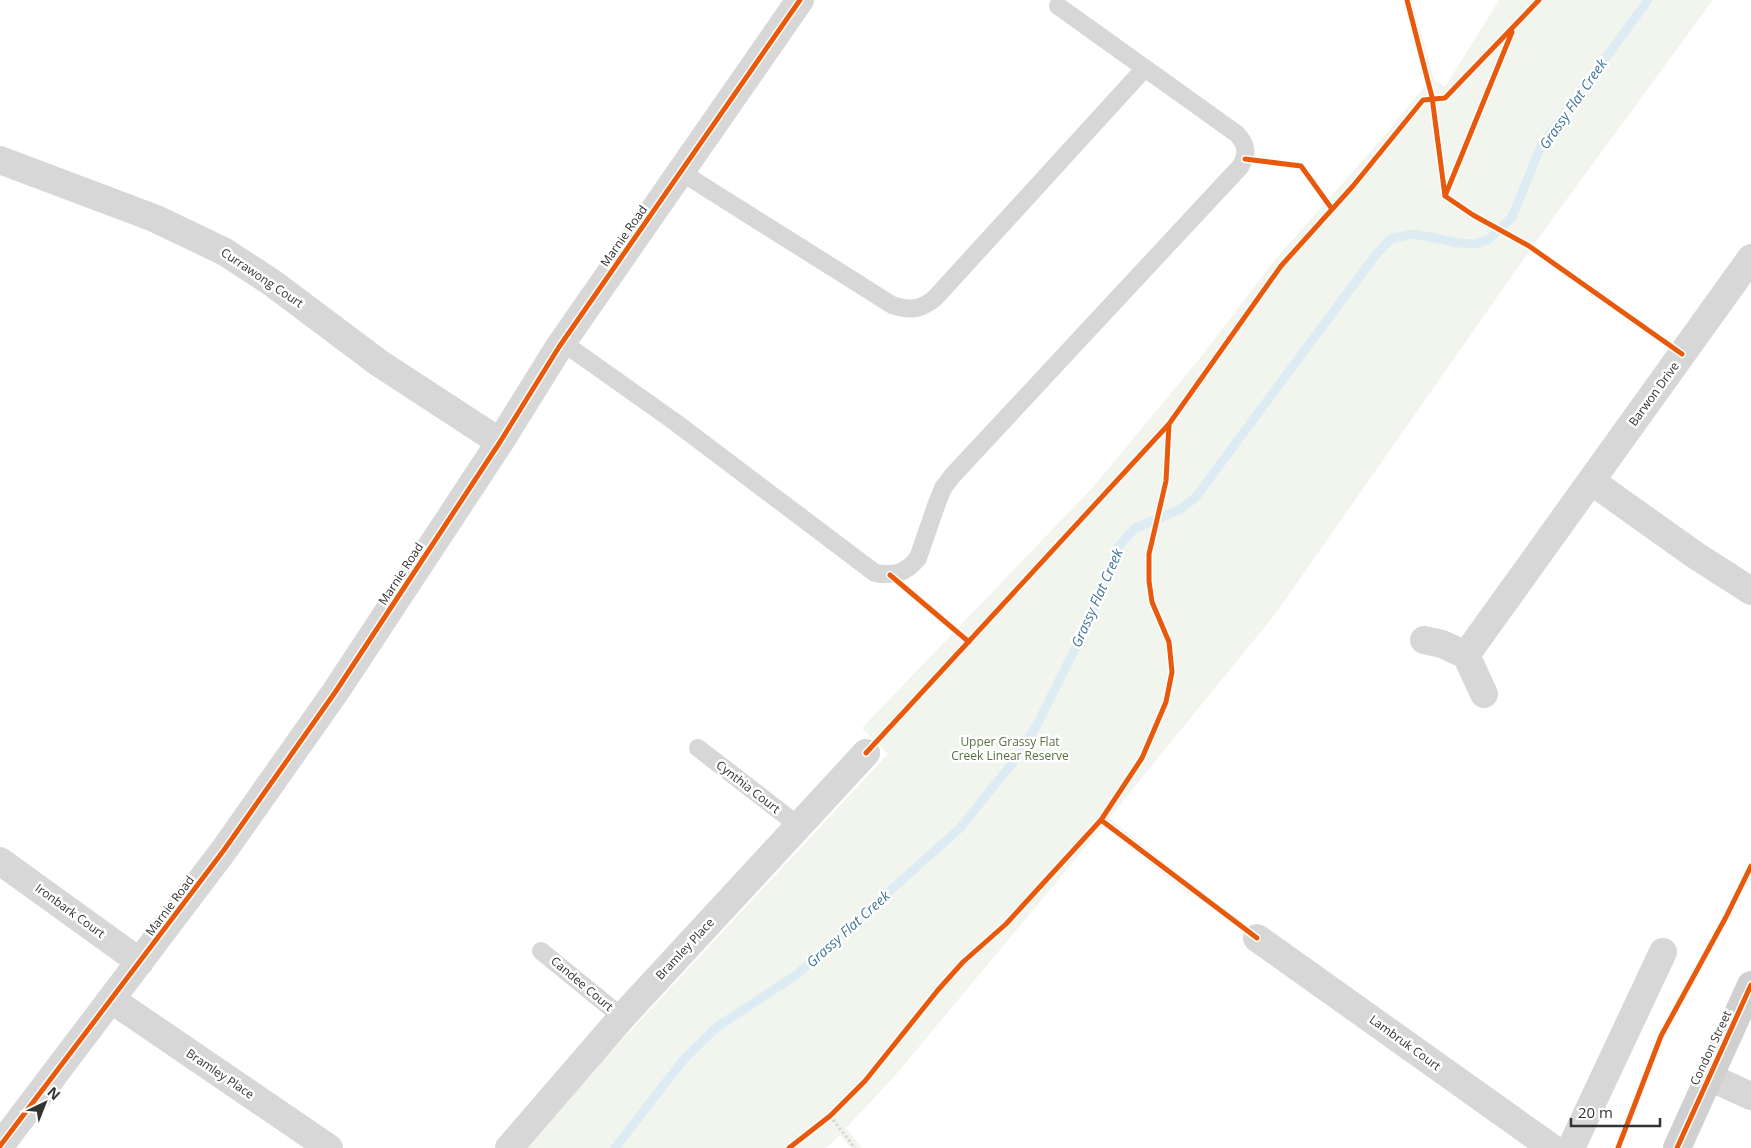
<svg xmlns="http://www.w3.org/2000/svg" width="1751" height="1148" font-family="'Open Sans',sans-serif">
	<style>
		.green { fill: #f1f5ed }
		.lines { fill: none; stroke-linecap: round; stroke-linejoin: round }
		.stream { stroke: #ddebf3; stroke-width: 9 }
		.path { stroke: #d6d6d6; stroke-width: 3; stroke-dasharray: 2.5 2.5; stroke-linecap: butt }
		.lane { stroke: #d7d7d7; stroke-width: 18 }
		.street { stroke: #d7d7d7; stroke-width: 28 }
		.secondary { stroke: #d0d0d0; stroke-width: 28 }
		.cycleway-casing { stroke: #fff; stroke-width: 8 }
		.cycleway { stroke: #e8590c; stroke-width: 5 }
		.labels { text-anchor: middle; stroke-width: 5; stroke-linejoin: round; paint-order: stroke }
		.street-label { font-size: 12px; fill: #333; stroke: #fff }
		.park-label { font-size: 12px; fill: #56703f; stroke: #fff }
		.water-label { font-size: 14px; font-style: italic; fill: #3f7597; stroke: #fff }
	</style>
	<rect width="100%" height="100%" fill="#fff"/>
	<path class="green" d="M1403,0H1412L1434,80L1445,87L1499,0H1713L1537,240L1276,613L1109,818L1195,887L1189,894L1103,826L893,1078L846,1128L862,1148H851L840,1135L826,1148H527L567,1099L888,754L862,728L1093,487L1200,358L1274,261L1387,133L1425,86Z"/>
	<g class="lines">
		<path class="stream" d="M615,1148L684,1059L717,1027L796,975L960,828L1014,761L1037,725L1091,617L1118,547L1134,529L1180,509L1195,498L1377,253L1392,238L1414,234L1459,243L1475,244L1488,240L1512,217L1541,146L1648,0"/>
		<path class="path" d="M1445,196L1473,215
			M1101,820L1234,921
			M830,1116L855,1148
			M789,1148L830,1116L865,1081L938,990L963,962L1006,924L1101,820L1142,758L1166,702L1172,672L1169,642L1152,602L1149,581V554"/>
		<path class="lane" d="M681,172L892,305C909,311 921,310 935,298L1145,68
			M562,342L675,422L875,573C894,576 905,574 918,558L937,503L943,488L953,475L1240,167C1248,154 1247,145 1237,134L1058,6
			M698,748L799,826
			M541,951L622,1017"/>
		<path class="street" d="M0,160L154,218L225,252L271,282L379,363L500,442
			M1591,481L1695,555L1751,591
			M1424,640L1442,644L1466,655L1484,694
			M1466,655L1751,258
			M0,861L140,962
			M1257,938L1552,1148
			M112,1000L329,1148
			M1709,1077L1751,1096
			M0,1146L224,850L336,691L500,442L559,347L800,0
			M509,1148L622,1017L866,753
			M1571,1148L1663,952"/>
		<path class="secondary" d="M1677,1148L1751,985"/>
		<g class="cycleway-casing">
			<path id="cycleway" d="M1407,0L1432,97L1445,196L1512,32
				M1245,159L1301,166L1332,209
				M1445,196L1473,215L1529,246L1682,354
				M890,575L969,642
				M866,753L1169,424
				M1101,820L1257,938
				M0,1146L224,850L336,691L500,442L559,347L800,0
				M789,1148L830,1116L865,1081L938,990L963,962L1006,924L1101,820L1142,758L1166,702L1172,672L1169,642L1152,602L1149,581V554L1166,481L1169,424L1281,266L1353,186L1423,100L1445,98L1539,0
				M1618,1148L1661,1036L1726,917L1751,866
				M1677,1148L1751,985"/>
		</g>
		<use href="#cycleway" class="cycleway"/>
	</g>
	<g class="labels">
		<g class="street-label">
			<text transform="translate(624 236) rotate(-55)" y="4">Marnie Road</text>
			<text transform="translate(262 278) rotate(34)" y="4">Currawong Court</text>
			<text transform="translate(1654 394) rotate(-54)" y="4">Barwon Drive</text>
			<text transform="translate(401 574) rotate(-57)" y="4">Marnie Road</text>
			<text transform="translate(748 787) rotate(38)" y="4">Cynthia Court</text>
			<text transform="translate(170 906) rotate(-53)" y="4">Marnie Road</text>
			<text transform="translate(70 911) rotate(36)" y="4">Ironbark Court</text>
			<text transform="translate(685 949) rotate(-47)" y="4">Bramley Place</text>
			<text transform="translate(582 984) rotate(40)" y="4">Candee Court</text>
			<text transform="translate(1405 1043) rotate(36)" y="4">Lambruk Court</text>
			<text transform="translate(1711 1048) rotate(-65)" y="4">Condon Street</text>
			<text transform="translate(220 1074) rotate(34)" y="4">Bramley Place</text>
		</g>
		<g class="park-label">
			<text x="1010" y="746">Upper Grassy Flat<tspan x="1010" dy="14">Creek Linear Reserve</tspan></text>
		</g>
		<g class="water-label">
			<text transform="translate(1573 104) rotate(-55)" y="5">Grassy Flat Creek</text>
			<text transform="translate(1097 598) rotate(-66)" y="5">Grassy Flat Creek</text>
			<text transform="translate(848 929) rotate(-42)" y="5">Grassy Flat Creek</text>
		</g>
	</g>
	<g transform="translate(45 1103) rotate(43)" stroke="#ffffff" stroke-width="4" paint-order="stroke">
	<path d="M0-4L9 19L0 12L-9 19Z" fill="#333333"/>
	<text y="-8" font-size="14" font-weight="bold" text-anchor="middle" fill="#333333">N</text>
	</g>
	<path d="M1571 1118v8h89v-8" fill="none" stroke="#333333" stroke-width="2.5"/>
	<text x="1578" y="1118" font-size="15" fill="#333333" stroke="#ffffff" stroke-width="4" paint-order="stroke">20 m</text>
</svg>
